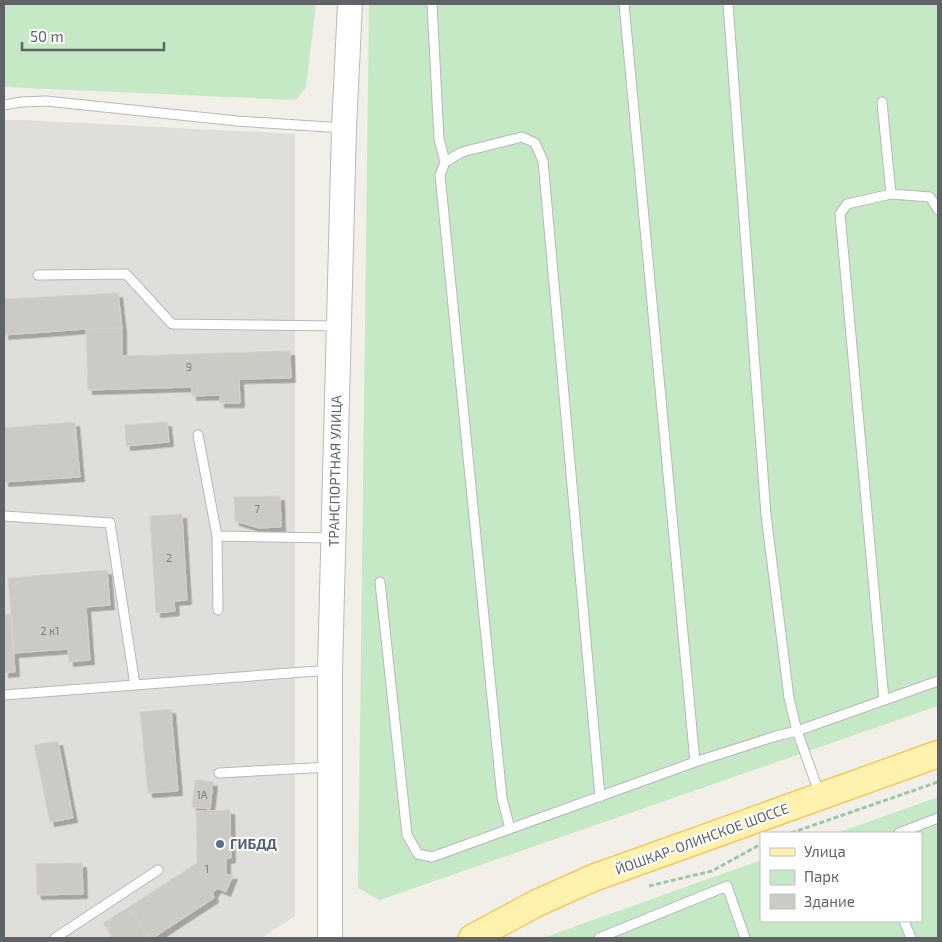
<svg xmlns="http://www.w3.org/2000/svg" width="942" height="942" font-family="'Exo 2',sans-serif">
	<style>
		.industrial { fill: #e0deda }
		.green { fill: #c5e8c5 }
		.building { fill: #cccac5; stroke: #d6d1c6; filter: url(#shadow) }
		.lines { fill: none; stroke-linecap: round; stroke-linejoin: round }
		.service-casing { stroke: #b5b8bc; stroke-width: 11 }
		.secondary-casing { stroke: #b6babf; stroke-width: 26 }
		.primary-casing { stroke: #f2c960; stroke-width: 29 }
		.path { stroke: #9cc7a9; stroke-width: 3; stroke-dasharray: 5 2.5; stroke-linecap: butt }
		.service { stroke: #fff; stroke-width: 9 }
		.secondary { stroke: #fff; stroke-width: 24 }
		.primary { stroke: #fff2af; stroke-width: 26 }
		.service-dot { fill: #5c6f8a; stroke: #fff; stroke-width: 2 }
		.labels { text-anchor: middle; stroke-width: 4; stroke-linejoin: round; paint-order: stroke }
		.number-label { font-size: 11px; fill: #7a7d7f }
		.street-label { font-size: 14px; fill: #5f6368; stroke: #fff }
		.service-label { font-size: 14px; font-weight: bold; fill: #4e5e75; stroke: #fff; text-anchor: start }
	</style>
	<defs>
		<filter id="shadow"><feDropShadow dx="4.5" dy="4.5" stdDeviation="0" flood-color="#0004"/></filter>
	</defs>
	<rect width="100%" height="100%" fill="#f1efe8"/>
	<path class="industrial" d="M4,120H25L295,134V916L262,938H4Z"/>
	<path class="green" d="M4,4H316L306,87L296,100L4,87Z
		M369,4H938V706L380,900L358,888Z
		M938,797V938H545L554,934L761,860V921H921V833H837Z"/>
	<path class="building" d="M118,293L122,328L86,329L4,335V299Z
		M122,328V356L290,351L291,378L239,379L240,403H220V395L192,396V387L88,390L86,329Z
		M75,422L80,477L4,482V428Z
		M167,422L169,442L126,446L125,425Z
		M280,496L281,527L259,528L235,521L234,497Z
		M182,514L187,600L174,601L175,611L156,613L150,516Z
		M107,570L110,605L86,607L90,660L69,662L68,649L14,653L8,578Z
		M11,614L15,672L4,673V615Z
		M171,709L178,791L148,793L140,712Z
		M58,741L73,818L50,822L34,745Z
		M195,780L213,782L210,809L192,807Z
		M230,810L231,858L226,859V875H233L226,892L217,888L213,893L214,898L153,938H149L129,907L197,863L196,811Z
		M82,863L83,894L37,895L36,864Z
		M129,907L149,938H112L103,923Z"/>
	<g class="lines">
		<g class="service-casing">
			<path id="service" d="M432,4L439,139L445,162
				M624,4L695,762
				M882,102L891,194
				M4,105L21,102L46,101L237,121L343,128
				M38,275L126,274L172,324L339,326
				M198,435L217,536
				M4,516L110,523L135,685
				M380,582L407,835L418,854L432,857L695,762L776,736L797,731L789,698L766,515L728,4
				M218,610L217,536L334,538
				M4,695L330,670
				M884,700L840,214L847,204L891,194L930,197L938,210
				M219,773L330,767
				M820,795L797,731L938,681
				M510,829L502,798L440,175L445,162L462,152L522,137L535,143L543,161L600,797
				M899,833L938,818
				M904,921L911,938
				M55,938L158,870
				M599,938L727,886L745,938"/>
		</g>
		<g class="secondary-casing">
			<path id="secondary" d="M330,938V670L344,128L350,4"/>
		</g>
		<g class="primary-casing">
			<path id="primary" d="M472,938L537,903L593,878L938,754"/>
		</g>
		<path class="path" d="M791,833L938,782
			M649,886L712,871L761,844"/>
		<use href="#service" class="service"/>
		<use href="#secondary" class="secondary"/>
		<use href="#primary" class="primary"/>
	</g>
	<circle class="service-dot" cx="220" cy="844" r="5"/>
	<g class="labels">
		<g class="number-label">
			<text x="189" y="371">9</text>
			<text x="257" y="513">7</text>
			<text x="169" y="562">2</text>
			<text x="50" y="635">2 к1</text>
			<text x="202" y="799">1А</text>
			<text x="207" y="873">1</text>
		</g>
		<g class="street-label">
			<text transform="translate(335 471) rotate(-89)" y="5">ТРАНСПОРТНАЯ УЛИЦА</text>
			<text transform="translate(702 839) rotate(-20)" y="5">ЙОШКАР-ОЛИНСКОЕ ШОССЕ</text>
		</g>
		<g class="service-label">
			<text x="230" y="849">ГИБДД</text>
		</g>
	</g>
	<rect width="942" height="942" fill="none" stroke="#5f6368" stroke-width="10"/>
	<rect x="760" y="832" width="162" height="90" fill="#ffffff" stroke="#bfc1c3"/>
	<rect x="770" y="848" width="25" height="8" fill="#fff2af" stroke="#bfc1c3"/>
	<text x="804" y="857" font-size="15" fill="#5f6368">Улица</text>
	<rect x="770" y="870" width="25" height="15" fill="#c5e8c5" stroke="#bfc1c3"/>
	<text x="804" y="882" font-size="15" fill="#5f6368">Парк</text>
	<rect x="770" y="894" width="25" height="15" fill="#cccac5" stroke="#bfc1c3"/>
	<text x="804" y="907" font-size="15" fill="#5f6368">Здание</text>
	<path d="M22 42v8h142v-8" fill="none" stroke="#5f6368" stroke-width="2.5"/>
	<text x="30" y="42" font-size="15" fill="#5f6368" stroke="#ffffff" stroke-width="4" paint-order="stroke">50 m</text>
</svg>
